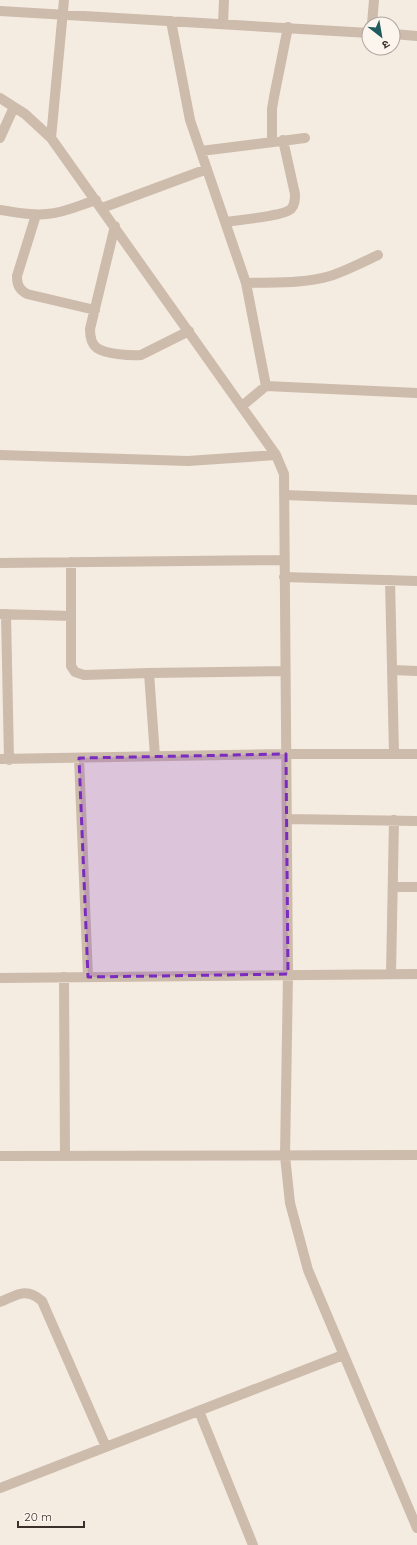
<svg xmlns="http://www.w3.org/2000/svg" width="417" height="1545" font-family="Quicksand,'Noto Sans Devanagari',sans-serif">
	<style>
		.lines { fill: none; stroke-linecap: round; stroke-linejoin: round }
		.minor { stroke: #cdbbac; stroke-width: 10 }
		.marked { fill: #7b2cbf; fill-opacity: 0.2; stroke: #7b2cbf; stroke-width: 3; stroke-dasharray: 8 5; stroke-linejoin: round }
	</style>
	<rect width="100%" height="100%" fill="#f4ebe1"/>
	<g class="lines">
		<path class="minor" d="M0,11L369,33
			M171,21L190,120L246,283L266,386L242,406
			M223,24L224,0
			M372,24L374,0
			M393,34L417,36
			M0,98L25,114L51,138L276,455L284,474L288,974L285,1156L290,1203L308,1270L417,1528
			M0,138L14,107
			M51,138L64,0
			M272,142V109L274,97L288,27
			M201,151L305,138
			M102,208L207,169
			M0,210C15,212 32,216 47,214C64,213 80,205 96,200
			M36,215L17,276C17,286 20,290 27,294L95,310
			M226,222C238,220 284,216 291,209C295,205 295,199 295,194L283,140
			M115,226L90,329C90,336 91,344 97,348C105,354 131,356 141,355L189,331
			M246,283C274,282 303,284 330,276C346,271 363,262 378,255
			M266,386L417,393
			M0,455L188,461L276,455
			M284,495L417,500
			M71,562V666L75,672L84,675L149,673L155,756
			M0,563L284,560
			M284,577L417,581
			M390,580L394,754
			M0,614L71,616
			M6,614L9,760
			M392,670L417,671
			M149,673L285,671
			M79,758L88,977
			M0,759L286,754H417
			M287,819L417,821
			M393,887H417
			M391,974L394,820
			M64,977L65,1156
			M0,978L417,974
			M0,1156L417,1155
			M0,1302C17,1295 26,1287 42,1301L106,1447
			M199,1411L253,1545
			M0,1488L343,1355"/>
	</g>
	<path class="marked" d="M286,754L288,974L88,977L79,758Z"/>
	<g transform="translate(381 36) rotate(149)"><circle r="19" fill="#fbf5ee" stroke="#aea6a0"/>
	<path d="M0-3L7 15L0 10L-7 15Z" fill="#1f5a5e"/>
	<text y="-6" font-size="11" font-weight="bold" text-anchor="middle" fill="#3b302b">उ</text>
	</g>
	<path d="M18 1521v6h66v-6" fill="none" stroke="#3b302b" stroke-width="2"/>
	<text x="24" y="1521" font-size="12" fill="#3b302b" stroke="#fbf5ee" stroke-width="3" paint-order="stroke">20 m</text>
</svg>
